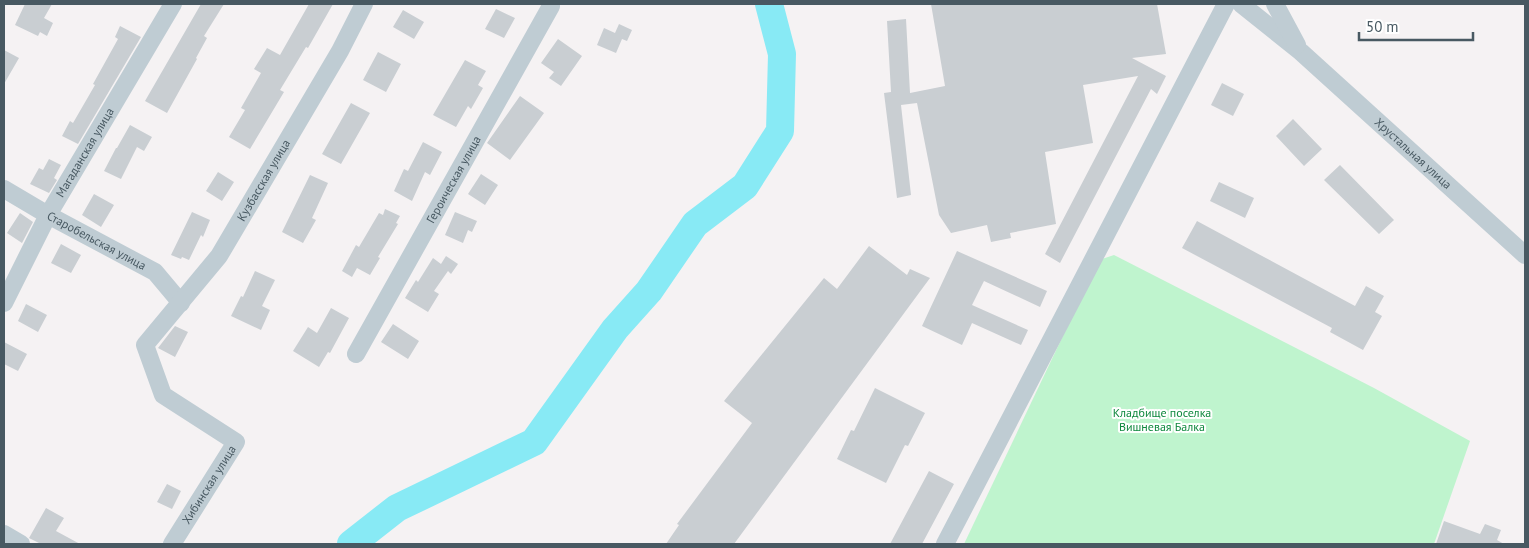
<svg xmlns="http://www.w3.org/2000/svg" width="1529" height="548" font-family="'PT Sans',sans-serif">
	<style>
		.green { fill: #bff4ce }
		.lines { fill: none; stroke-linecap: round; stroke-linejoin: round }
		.river { stroke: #88eaf5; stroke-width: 28 }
		.building { fill: #c9ced2 }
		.minor { stroke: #bfccd3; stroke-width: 18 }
		.labels { text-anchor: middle; stroke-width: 4; stroke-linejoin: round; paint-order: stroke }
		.street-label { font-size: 12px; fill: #485962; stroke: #fff }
		.park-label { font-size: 12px; fill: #0f883e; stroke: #fff }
	</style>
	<rect width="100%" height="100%" fill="#f5f2f3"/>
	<path class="green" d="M1114,255L1374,388L1470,441L1434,544H964L1099,260Z"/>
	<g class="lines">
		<path class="river" d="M351,544L397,508L534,442L615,329L649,291L695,224L745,186L780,131L782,54L769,4"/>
	</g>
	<path class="building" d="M25,4H52L44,18L53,23L47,36L40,32L38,36L15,25Z
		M201,4H224L204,36L207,38L196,58L197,59L167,113L145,101Z
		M309,4H333L308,48L306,47L280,90L284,92L250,149L229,137L245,110L241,108L261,73L254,69L267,48L280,55Z
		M931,4H1157L1166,54L1132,58L1166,76L1157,94L1151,89L1060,263L1045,254L1138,76L1083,85L1093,143L1045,152L1056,224L1010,233L1011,238L991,242L987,225L951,233L939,215L917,103L901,105L911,195L897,198L884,93L891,92L887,21L906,19L910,93L945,86Z
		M496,9L515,18L504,38L485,29Z
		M403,10L424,22L414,39L393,27Z
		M619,24L632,30L627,41L622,39L616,53L597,45L604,28L615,33Z
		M120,26L141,37L78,144L62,136L70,121L73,123L95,85L93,84L118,39L115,37Z
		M558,39L582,56L561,86L549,78L554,72L541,63Z
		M4,50L19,58L4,84Z
		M378,52L401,64L386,92L363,80Z
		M465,60L486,71L478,85L483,88L471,109L468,106L456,127L433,115Z
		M1222,83L1244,94L1233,116L1211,105Z
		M520,96L544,113L510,160L487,143Z
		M351,103L370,113L341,164L322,154Z
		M1293,119L1322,149L1304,166L1276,136Z
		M130,125L152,137L144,151L137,147L121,179L104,171L116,148H117Z
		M423,142L442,152L430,175L425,172L412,201L394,191L404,169L408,171Z
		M49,159L61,165L54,178L57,180L49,193L30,184L39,168L43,170Z
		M1340,165L1394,220L1379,234L1324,180Z
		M218,172L234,182L222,201L206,191Z
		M481,174L498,185L485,205L468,194Z
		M310,175L328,183L312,218L316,220L303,243L282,232Z
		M1219,182L1254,198L1245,218L1210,201Z
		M94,194L114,205L101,227L82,215Z
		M385,209L400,216L396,223L398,224L378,257L380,258L370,275L357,268L352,277L342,271L356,245L359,247L379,213L383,215Z
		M192,212L210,220L203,237L201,235L189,260L182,257L181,259L171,255Z
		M455,212L477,221L472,232L468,230L463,243L445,235Z
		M20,213L33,222L22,243L7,233Z
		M1197,221L1355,306L1366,286L1384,296L1375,312L1382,316L1363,350L1330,332L1332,328L1182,248Z
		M61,244L81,255L71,273L51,263Z
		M869,246L907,275L910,269L930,278L734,544H666L679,525L677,524L752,423L724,401L824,278L837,289Z
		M957,251L1047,291L1040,307L984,281L972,305L1028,330L1021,345L972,323L962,345L922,326Z
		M446,256L458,264L451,274L448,271L434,291L439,294L428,312L405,298L416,280L418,282L433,258L441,264Z
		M255,271L275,280L262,306L270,310L261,330L231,316L241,296L243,297Z
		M26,304L47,315L38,332L18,321Z
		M331,308L349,318L330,353L328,352L319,367L293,351L308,327L317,333Z
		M393,324L419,341L408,359L381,342Z
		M175,326L188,332L175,357L158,348Z
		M4,342L27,354L18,371L4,364Z
		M875,388L925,413L908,446L905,445L886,483L837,459L851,430L854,431Z
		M929,471L954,484L922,544H890Z
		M167,484L181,491L172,509L157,502Z
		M46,508L64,518L56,531L80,544H41L29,538Z
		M1444,521L1480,534L1485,524L1501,530L1497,540L1504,544H1436Z"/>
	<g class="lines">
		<g class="minor">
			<path id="s1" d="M1241,4L1301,52L1525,255"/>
			<path d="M1275,4L1297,45"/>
			<path id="s2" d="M4,189L48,215L155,272L181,303"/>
			<path id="s3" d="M4,303L48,215L173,4"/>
			<path id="s4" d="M356,354L551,6L550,4"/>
			<path d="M4,534L21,544"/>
			<path id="s5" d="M172,544L236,442L163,395L145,345L219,256L340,51L364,4"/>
			<path d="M945,544L1226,4"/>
		</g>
	</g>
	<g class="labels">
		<g class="street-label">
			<text dy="4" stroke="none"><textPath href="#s3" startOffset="171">Магаданская улица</textPath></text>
			<text dy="4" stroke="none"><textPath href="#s1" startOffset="228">Хрустальная улица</textPath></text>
			<text dy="4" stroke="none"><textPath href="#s5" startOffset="464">Кузбасская улица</textPath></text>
			<text dy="4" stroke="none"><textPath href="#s4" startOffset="200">Героическая улица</textPath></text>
			<text dy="4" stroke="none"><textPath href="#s2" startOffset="106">Старобельская улица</textPath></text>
			<text dy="4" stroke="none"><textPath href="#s5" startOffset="70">Хибинская улица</textPath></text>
		</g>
		<g class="park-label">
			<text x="1162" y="417">Кладбище поселка<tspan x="1162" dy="14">Вишневая Балка</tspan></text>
		</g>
	</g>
	<rect width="1529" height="548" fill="none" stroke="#485962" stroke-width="10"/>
	<path d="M1359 32v8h114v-8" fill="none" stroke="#485962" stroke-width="2.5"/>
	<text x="1366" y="32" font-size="15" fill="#485962" stroke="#ffffff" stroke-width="4" paint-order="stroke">50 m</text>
</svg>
